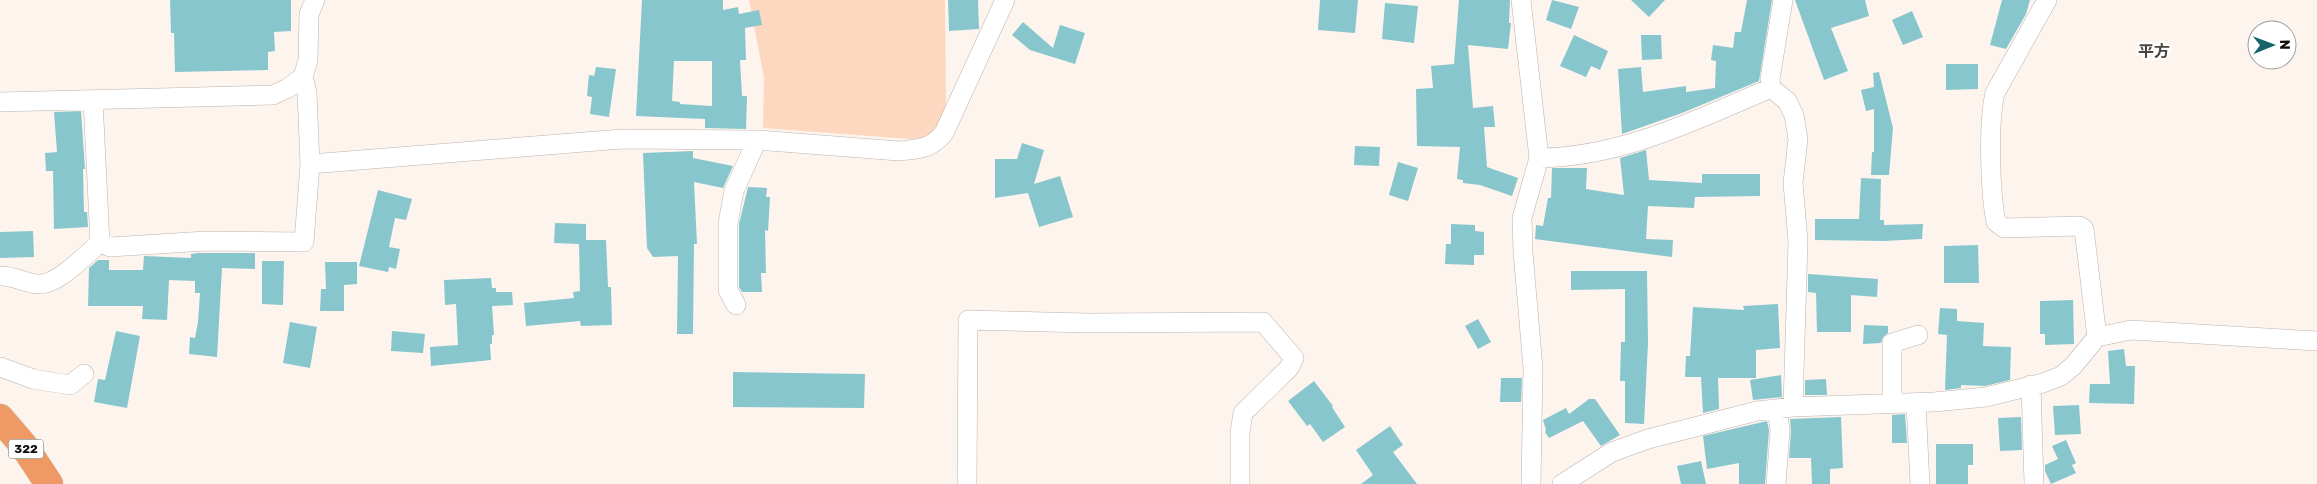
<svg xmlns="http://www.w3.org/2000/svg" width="2317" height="484" font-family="Rubik,'Noto Sans JP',sans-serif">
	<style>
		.green { fill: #fed7c1 }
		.building { fill: #88c6ce; fill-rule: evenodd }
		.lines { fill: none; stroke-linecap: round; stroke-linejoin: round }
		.minor-casing { stroke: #bbb2ad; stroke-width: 20 }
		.highway-casing { stroke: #d4d3d3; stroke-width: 29 }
		.minor { stroke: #fff; stroke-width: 19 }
		.highway { stroke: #ef9965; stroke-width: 28 }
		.labels { text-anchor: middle; stroke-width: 4.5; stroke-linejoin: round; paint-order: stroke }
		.shield { fill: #fff; stroke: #585654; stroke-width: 1 }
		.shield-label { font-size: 12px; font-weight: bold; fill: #100d0b }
		.quarter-label { font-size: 16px; font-weight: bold; fill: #4b443f; stroke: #fff }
	</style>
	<rect width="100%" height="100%" fill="#fdf4ee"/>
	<path class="green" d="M749,0H945L946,108L935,131L927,137L910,139L763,128L764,78Z"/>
	<path class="building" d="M170,0H291V31L274,32L275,51L268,52V70L175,72L174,33H171Z
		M642,0H723V10L738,7L739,14L759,10L762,25L745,28L746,60H740L742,96H747L746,129L705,128V119L636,116ZM674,61H712V106L680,104V102L672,101Z
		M948,0H978L979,29L949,31Z
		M1320,0H1358L1355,33L1318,30Z
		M1459,0H1510L1509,23H1511L1508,49L1468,45L1473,108L1493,106L1495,127H1484L1487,167L1518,178L1512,196L1480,185L1463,183V180L1457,179L1460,147L1417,146L1416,89L1433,88L1431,66L1454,64Z
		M1552,0L1579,7L1571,29L1546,20Z
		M1631,0H1665L1649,17Z
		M1747,0H1772L1759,81L1682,113L1622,134L1618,69L1641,67L1643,92L1686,86V92L1715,88L1716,61L1711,60L1713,45L1733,48L1735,32H1741Z
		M1795,0H1865L1869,16L1831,28L1848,71L1824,80Z
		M2002,0H2030L2026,14L2006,49L1990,45Z
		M1385,3L1418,6L1414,43L1382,39Z
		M1912,11L1923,37L1903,45L1892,20Z
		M1023,22L1053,48L1060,25L1085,33L1075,64L1030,50L1012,35Z
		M1574,35L1608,51L1600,70L1591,66L1586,77L1560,66Z
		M1641,35H1661L1662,59L1642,60Z
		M1946,64H1978V89L1946,90Z
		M596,67L616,69L609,117L590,114L592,97L587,96L589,75L594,76Z
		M1879,72L1893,128L1889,175H1871L1872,152H1874V109L1866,111L1861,90L1874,87L1873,73Z
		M81,111L85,169H83L84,212H87L88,227L54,229L53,171H46L45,153L57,152L54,112Z
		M1022,143L1044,150L1034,184L1060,176L1073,217L1039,227L1028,193L995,198V159H1017Z
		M1355,146L1380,147L1379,166L1354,165Z
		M1646,150L1649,180L1702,183V174H1760V196L1695,197L1694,208L1648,206L1646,239L1673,240L1672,257L1535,239L1536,225L1543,226L1548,198H1551L1552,168H1587L1586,189L1624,195L1620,158Z
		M693,151V158L733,166L723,188L694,182L697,244H694L693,334H677L678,256L653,257L647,248L643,153Z
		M1398,162L1418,168L1408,201L1389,195Z
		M1861,178L1881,179L1880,220H1884V225L1923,224L1922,239L1884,241L1815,240V219H1859Z
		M748,187L767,188L766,197H770L768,231L765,230L766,273H761L762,292H742L739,287V224Z
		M378,190L412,199L406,220L395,218L389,247L400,249L396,269L389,267L388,272L359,266Z
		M555,223L586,224V240H606L608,287H611L612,325L581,326L580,321L526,326L524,303L574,298L573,292L580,291L579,244L554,243Z
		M1451,224L1475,225V231L1484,232V255H1474V265L1445,264L1446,244H1451Z
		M33,231L34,257L0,258V232Z
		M1978,245L1979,283H1944V246Z
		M198,253H255V269L222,268L217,357L189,354L190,337L195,338L198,322L200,293H195V281L169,280L167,320L142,319L143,306H88L89,268L98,260H109V270H143L144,256L191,258V254Z
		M262,261H284L283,305L262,304Z
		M325,262H357V284L344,285V311H320L321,289H326Z
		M1571,271H1647L1648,343L1644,424L1625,423V381H1620L1621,342H1625V289L1571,290Z
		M1808,274L1878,279L1877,297L1851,295V332H1817L1816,293L1808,292Z
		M491,278L492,288H496V292H512L513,305L492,306L494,335H492V344H490L491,360L431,366L430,347L458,345L456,304L445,305L444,280Z
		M2073,300L2074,344L2045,345V334H2040V301Z
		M1778,304L1780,348L1756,350V378H1718L1719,409L1703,413L1701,377H1685L1686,356H1690L1693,307L1744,310L1743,306Z
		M1940,308L1957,309V321L1984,323L1983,346L2011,347L2010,380L1985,386L1961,385V388L1945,390L1947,335L1938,334Z
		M1478,319L1491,342L1478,349L1465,326Z
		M290,322L317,327L310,368L283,363Z
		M1864,325L1888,326V333L1883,337L1881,343L1863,344Z
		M116,331L140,336L127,408L94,402L98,379L105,380Z
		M392,331L425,334L423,353L391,351Z
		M2124,349L2126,366H2135L2134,404L2089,403L2090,384H2110L2108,351Z
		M733,372L865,374L864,408L733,407Z
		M1781,375L1782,397L1753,400L1750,380Z
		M1501,378H1522L1521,402H1500Z
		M1826,379L1827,395H1805V380Z
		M1314,381L1333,406L1332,407L1345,427L1323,442L1310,424L1307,426L1288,401Z
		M1589,399H1595L1620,435L1601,446L1583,421L1549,438L1545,432L1546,430L1543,420L1566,408L1569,414Z
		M2079,405L2081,434L2055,435L2053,406Z
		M1905,414L1907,443H1892V415Z
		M1841,417L1843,468L1830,469V484H1812L1811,458H1789L1791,431L1790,419Z
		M2021,417L2022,450L2000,451L1998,418Z
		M1767,421L1769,430L1765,484H1739V463L1707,469L1703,436Z
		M1390,426L1403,445L1393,452L1417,484H1361L1373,475L1356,450Z
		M2066,440L2076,463L2072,465L2076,473L2051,484L2045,471V465L2058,459L2052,446Z
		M1936,444H1973V465H1968V484H1936Z
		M1701,461L1706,484H1681L1677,466Z"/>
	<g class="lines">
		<g class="minor-casing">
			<path id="minor" d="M1521,0L1539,158L1522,218L1523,252L1533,368L1531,484
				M2047,0L1995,93C1988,123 1990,192 1996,222L2004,228L2080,226L2084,229L2097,337
				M1771,88L1787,101L1794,115L1798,139L1793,183L1798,241L1793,407
				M1771,88L1770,79L1783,0
				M93,100L100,243
				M0,102L273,95L288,88L303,77
				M1539,158C1622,157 1696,120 1771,88
				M310,164L622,139L757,140L899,151C919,149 931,149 944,133L1005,0
				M0,276C13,275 26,284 39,284C58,285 86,254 100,243L110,247L206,241L304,242L310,164L307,93L303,77L308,60L309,14L315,0
				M736,305L728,290V223L734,191L757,140
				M0,367L33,379L70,385L84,374
				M2031,385L2034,484
				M1892,403V343L1918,335
				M1916,403L1920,484
				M967,484L968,320L1088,323L1263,322L1294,358L1289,368L1243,413L1240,433V484
				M1562,484L1612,452L1648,439L1757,411L1793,407L1934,402L1986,397L2043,383L2061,376L2073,366L2097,337L2131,330L2317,341
				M1776,484L1780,430L1777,409"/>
		</g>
		<g class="highway-casing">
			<path id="highway" d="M0,418L24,446L49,484"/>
		</g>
		<use href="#minor" class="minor"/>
		<use href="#highway" class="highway"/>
	</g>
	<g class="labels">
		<rect class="shield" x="8.5" y="439.5" width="35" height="19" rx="4"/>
		<g class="shield-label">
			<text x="26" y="453">322</text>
		</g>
		<g class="quarter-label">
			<text x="2154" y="57">平方</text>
		</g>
	</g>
	<g transform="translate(2272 45) rotate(89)"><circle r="24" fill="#ffffff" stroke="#9f9e9d"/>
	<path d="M0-4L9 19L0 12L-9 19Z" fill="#17646c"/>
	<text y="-8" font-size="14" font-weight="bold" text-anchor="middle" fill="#100d0b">N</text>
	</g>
</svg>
